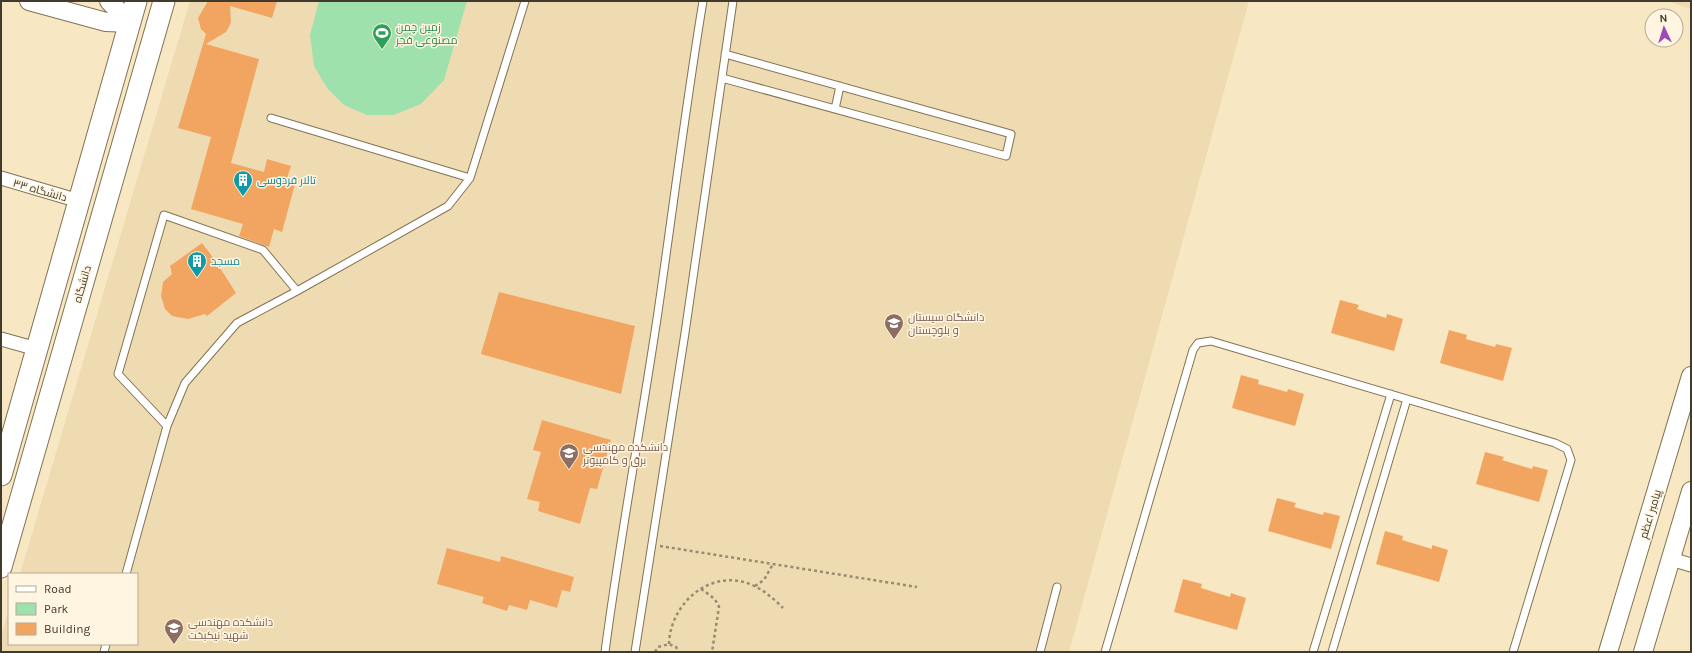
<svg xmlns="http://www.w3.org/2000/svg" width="1692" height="653" font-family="Karla,Cairo,sans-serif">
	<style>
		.built { fill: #efdbb1 }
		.green { fill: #9fe1ac }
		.building { fill: #f2a560 }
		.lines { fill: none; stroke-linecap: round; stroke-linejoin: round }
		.service-casing { stroke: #827353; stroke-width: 9 }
		.minor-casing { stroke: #827353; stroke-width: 15 }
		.secondary-casing { stroke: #827353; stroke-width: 20 }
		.primary-casing { stroke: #827353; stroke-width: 23 }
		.path { stroke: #968b73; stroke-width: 2.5; stroke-dasharray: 3 3; stroke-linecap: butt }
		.service { stroke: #fff; stroke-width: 7 }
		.minor { stroke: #fff; stroke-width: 13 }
		.secondary { stroke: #fff; stroke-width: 18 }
		.primary { stroke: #fff; stroke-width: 21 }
		.labels { text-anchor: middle; stroke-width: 3; stroke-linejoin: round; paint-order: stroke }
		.leisure-label { font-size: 11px; fill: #27864d; stroke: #fff5e0; text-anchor: start }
		.culture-label { font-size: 11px; fill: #0d838f; stroke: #fff5e0; text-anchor: start }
		.street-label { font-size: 11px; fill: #413b2d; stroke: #fff5e0 }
		.education-label { font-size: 11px; fill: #785e54; stroke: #fff5e0; text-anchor: start }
	</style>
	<rect width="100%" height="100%" fill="#f8e7c3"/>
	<path class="built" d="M190,1H1249L1069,652H1V636L9,609V644H137V574H20Z
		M1666,1H1691V9Z"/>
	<path class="green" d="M319,1H467L444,80L421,104L394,115H367L344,105L327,88L314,66L310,35Z"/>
	<path class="building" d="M208,1H277L272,18L230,6L231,22L229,27L226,32L206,44L259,59L231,163L264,172L267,159L291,166L286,181L295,184L282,232L274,229L269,247L239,236L243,224L191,209L211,137L178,128L206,34L201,29L198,18Z
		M202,243L215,260L236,293L207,316L205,314L188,319L172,316L165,309L161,296L163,282L172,274L170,266Z
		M499,292L635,326L621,394L481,354Z
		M1340,300L1359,305L1357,309L1386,318L1387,314L1403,319L1394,351L1331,333Z
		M1449,330L1467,335L1466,339L1495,347L1496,344L1512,348L1503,381L1440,363Z
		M1241,375L1259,380L1258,384L1287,392L1288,389L1304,394L1295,426L1232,408Z
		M542,420L611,440L597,489L590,488L580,524L538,511L540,502L527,499L541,452L533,450Z
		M1485,452L1504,457L1502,460L1532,469L1533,466L1548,470L1539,502L1476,484Z
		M1277,498L1296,503L1294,507L1323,515L1324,512L1340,516L1331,549L1268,531Z
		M1385,531L1403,536L1402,540L1432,549V545L1448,550L1439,582L1376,564Z
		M447,548L500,562L501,556L574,577L570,592L562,590L557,608L530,600L527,610L509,605L507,611L482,603L484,597L437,584Z
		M1183,579L1202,584L1201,588L1230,597L1231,593L1246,598L1237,630L1174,612Z"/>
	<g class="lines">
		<g class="service-casing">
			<path id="service" d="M722,78L1006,156L1011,134L725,54
				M835,109L840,86
				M271,118L470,178
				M167,426L185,383L237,323L297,291L448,206L470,178L525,1
				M126,574L167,426L118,374L164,215L263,250L297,291
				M104,652L106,644
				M605,652C620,538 641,426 658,312C673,208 686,104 703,1
				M635,652L685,333L733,1
				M1040,652L1057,587
				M1105,652L1193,350L1198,343L1211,341L1555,443L1567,449L1571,460L1513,652
				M1313,652L1391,394
				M1332,652L1407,399"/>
		</g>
		<g class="minor-casing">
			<path id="minor" d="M1,178L79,201
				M1,339L37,349
				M1671,559L1691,565"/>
		</g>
		<g class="secondary-casing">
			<path id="secondary" d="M29,1L106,22L130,23
				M109,1L130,23
				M1608,652L1691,376
				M1643,652L1691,491"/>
		</g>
		<g class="primary-casing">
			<path id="primary" d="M1,475L136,1
				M1,567L164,1"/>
		</g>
		<path class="path" d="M660,546L917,587
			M755,586L764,580L773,564
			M701,589C708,594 716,598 719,607L712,652
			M669,644C670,608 702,575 739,581C757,584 771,596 783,608
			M655,652L658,647L669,644L676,647L679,652"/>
		<use href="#service" class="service"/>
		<use href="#minor" class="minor"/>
		<use href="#secondary" class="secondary"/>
		<use href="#primary" class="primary"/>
	</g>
	<defs>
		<g id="stadium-pin" transform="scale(1)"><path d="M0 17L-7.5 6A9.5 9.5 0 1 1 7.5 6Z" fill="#2e9e5b" stroke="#fff5e0"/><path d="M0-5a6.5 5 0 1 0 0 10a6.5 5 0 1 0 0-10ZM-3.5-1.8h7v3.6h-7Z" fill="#fff"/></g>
		<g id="building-pin" transform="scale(1)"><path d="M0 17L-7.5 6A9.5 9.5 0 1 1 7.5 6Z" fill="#0f9aa8" stroke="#fff5e0"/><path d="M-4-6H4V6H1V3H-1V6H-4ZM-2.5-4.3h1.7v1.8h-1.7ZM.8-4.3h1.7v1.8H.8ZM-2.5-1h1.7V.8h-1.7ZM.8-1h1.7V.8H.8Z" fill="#fff"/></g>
		<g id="university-pin" transform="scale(1)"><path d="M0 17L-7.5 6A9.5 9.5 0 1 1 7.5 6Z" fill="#8d6e63" stroke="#fff5e0"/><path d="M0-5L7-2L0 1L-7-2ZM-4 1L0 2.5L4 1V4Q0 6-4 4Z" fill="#fff"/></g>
		<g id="school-pin" transform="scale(1)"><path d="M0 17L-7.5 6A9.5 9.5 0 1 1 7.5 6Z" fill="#8d6e63" stroke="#fff5e0"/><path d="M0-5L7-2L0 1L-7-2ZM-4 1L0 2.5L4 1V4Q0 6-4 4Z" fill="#fff"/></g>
	</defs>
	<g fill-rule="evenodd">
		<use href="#stadium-pin" x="382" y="33"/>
		<use href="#building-pin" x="243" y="180"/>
		<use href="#building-pin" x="197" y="261"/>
		<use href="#university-pin" x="894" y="323"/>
		<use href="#school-pin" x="569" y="453"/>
		<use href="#university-pin" x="174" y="628"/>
	</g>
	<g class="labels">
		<g class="leisure-label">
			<text x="396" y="31">زمین چمن<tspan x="396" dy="13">مصنوعی فجر</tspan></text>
		</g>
		<g class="culture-label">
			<text x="257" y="184">تالار فردوسی</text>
			<text x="211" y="265">مسجد</text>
		</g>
		<g class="street-label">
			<text transform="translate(40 190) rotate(16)" y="4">دانشگاه ۳۳</text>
			<text transform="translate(82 284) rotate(-74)" y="4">دانشگاه</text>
			<text transform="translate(1650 514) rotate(-73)" y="4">پیامبر اعظم</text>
		</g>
		<g class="education-label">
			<text x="908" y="321">دانشگاه سیستان<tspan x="908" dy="13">و بلوچستان</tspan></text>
			<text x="583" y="451">دانشکده مهندسی<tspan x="583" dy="13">برق و کامپیوتر</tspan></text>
			<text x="188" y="626">دانشکده مهندسی<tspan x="188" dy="13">شهید نیکبخت</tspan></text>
		</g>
	</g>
	<rect width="1692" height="653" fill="none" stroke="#413b2d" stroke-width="4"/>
	<rect x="8" y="573" width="130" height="72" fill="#fff5e0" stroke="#b3ab98"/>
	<rect x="16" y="586" width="20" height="6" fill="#ffffff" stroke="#b3ab98"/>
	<text x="44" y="593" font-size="12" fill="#413b2d">Road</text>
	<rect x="16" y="603" width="20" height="12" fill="#9fe1ac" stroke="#b3ab98"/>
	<text x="44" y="613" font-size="12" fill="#413b2d">Park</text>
	<rect x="16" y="623" width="20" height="12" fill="#f2a560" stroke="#b3ab98"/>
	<text x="44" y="633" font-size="12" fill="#413b2d">Building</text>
	<g transform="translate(1664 28) rotate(356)"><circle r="19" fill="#fff5e0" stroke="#b3ab98"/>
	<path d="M0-3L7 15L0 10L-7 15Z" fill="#9e49b7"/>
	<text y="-6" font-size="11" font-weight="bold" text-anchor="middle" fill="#413b2d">N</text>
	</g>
</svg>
